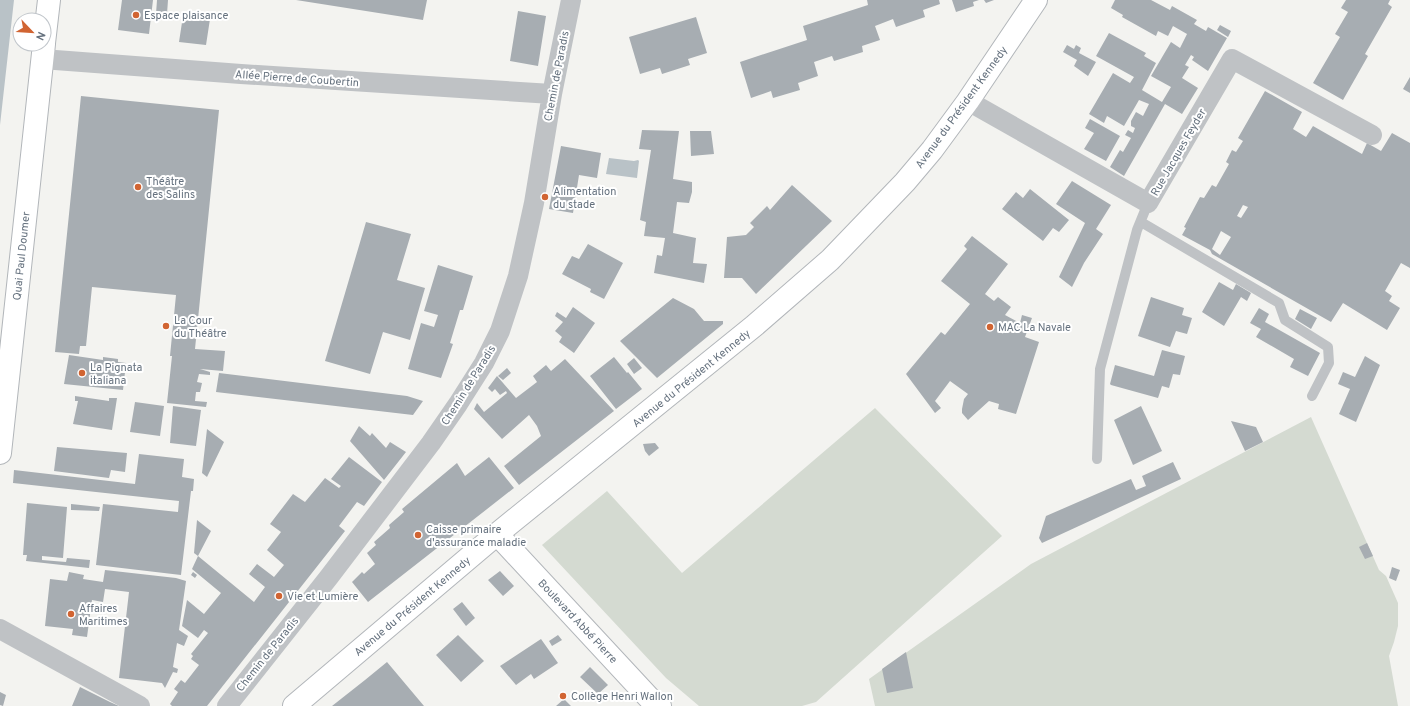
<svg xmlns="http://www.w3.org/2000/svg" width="1410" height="706" font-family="Overpass,sans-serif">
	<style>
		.green { fill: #d4dad1 }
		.water { fill: #b9c2c7 }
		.building { fill: #a7adb2; fill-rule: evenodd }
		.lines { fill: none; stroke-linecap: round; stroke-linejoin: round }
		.secondary-casing { stroke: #b2b6ba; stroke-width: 24 }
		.lane { stroke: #bfc2c5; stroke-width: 10 }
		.street { stroke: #bfc2c5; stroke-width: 20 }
		.secondary { stroke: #fff; stroke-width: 22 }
		.poi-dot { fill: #d16432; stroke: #fff; stroke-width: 1.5 }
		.labels { text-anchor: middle; stroke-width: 4; stroke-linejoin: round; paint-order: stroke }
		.poi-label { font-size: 11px; fill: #65717e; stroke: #fff; text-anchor: start }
		.street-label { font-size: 11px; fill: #65717e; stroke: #fff }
	</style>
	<rect width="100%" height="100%" fill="#f3f3f0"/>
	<path class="green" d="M875,408L1002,536L816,702L802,706H699L666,678L542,545L607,491L682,573Z
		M1311,417L1379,570L1386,576L1398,603V626L1394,642L1389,656L1398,706H875L869,679L1031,564Z"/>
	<path class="water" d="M0,0H14L0,125Z
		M609,158L634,161L638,160L639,161L637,178L606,174Z"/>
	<path class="building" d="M122,0H153L149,34L118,30Z
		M157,0H168L167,14H156Z
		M296,0H427L423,20Z
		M867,0H939L940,4L923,10L925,17L896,27L893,19L875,26L880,40L862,46L863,52L834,61L832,56L814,62L818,76L798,83L800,90L773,98L771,91L751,98L740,62L807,40L803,26L868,5Z
		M952,0H979L973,2L974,6L956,12Z
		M984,0H994L986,3Z
		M1115,0H1151L1170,10L1172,6L1197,20L1194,24L1206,31L1208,27L1227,38L1208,71L1192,60L1194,57L1191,55L1185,65L1189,67L1182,78L1198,88L1182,114L1165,104L1124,176L1110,167L1120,150L1123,152L1131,138L1125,135L1128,130L1133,133L1135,128L1131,126V121L1136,112L1143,116L1149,104L1139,100L1124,126L1107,116L1104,123L1089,114L1113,73L1130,83L1134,77L1096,56L1109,33L1146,53L1144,56L1156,63L1142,90L1162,102L1171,87L1151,76L1171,42L1180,48L1187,34L1173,26L1168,36L1158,31L1156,36L1122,17L1123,15L1111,8Z
		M1346,0H1390L1388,4L1392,7L1365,54L1368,56L1343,100L1313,83L1340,37L1335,34L1348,12L1341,8Z
		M518,11L546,16L538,66L510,61Z
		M183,16L210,19L206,45L179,42Z
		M696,17L707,53L688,59L690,65L662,74L660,68L640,74L629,37Z
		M1220,25L1231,31L1228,37L1217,30Z
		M1067,45L1074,49L1076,45L1081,48L1079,53L1096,62L1088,76L1074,66L1077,60L1063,52Z
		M1410,77V93L1403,89Z
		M1265,91L1302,112L1293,129L1306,137L1313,126L1362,154L1367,143L1381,151L1392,133L1410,143V268L1401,263L1385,291L1392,296L1389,301L1400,308L1387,330L1343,303L1331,322L1212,254L1210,250L1182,235L1186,228L1184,227L1200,197L1204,198L1212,185L1216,187L1229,164L1226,162L1232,150L1236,152L1243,141L1238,138ZM1243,205L1248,207L1241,218L1237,216ZM1221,231L1231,237L1220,255L1212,249Z
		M81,96L219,110L195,349L225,351L223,371L200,369L210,372V375L199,374L197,382L202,383L200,392H196L195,401L207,402L206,407L167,403L172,356H170L176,295L92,287L86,346H80L79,354L55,352Z
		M1090,119L1120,136L1106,161L1084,149L1094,133L1085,128Z
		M642,130L679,131L673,179L692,182V192L689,203L677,202L673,233L696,238L693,263L707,264L704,283L654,273L657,255L662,256L665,238L644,236L646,222L640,220L651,150L639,149Z
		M690,131H711L714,154L691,156Z
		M561,146L601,153L597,178L579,175L573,213L549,209Z
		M1072,181L1111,205L1096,229L1103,234L1084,263L1072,287L1059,277L1085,223L1056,204Z
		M792,185L832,221L756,294L742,278H724L727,237L746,235L754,227L750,223L767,206L770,210Z
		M1030,189L1069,220L1059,232L1053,228L1043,241L1002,209L1016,192L1023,198Z
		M366,222L411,234L397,280L425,288L410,340L383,332L370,374L325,361Z
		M972,236L1008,264L985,294L994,301L998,297L1011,307L1005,315L1020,323L1022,315L1032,318L1025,337L1039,342L1016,414L998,409L999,404L989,401L968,420L962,413V409L964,399L968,394L950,381L935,401L941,408L935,413L906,374L941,332L945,335L970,304L941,281L967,249L964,246Z
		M588,244L623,263L604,299L590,292L591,289L562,274L572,256L579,259Z
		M438,265L473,276L463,310H460L450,343L453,344L441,378L408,369L421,323L434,327L438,315L424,311Z
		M1219,282L1233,290L1236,284L1251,293L1247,301L1241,297L1224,326L1202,312Z
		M1151,297L1184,308L1182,315L1192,318L1187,334L1176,331L1170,347L1138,336Z
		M673,298L694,309L704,321H723V324L657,378L620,341Z
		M573,307L595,323L574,353L559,342L562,337L555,331L563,322L555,316L557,312L566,318Z
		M1259,308L1269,314L1265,322L1320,353L1308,376L1290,367L1294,359L1256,337L1261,329L1250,323Z
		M1300,309L1317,318L1311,329L1295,319Z
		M1162,350L1185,356L1180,375L1173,374L1169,388L1162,386L1158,398L1111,385L1110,384L1115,365L1154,376Z
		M69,355L103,360V357L118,359V362L126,363L123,390L64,384Z
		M1365,356L1380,365L1356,422L1339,414L1350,389L1338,384L1343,372L1355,377Z
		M614,357L627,373L628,372L642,389L616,409L590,376Z
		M634,358L642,368L634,374L627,364Z
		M565,359L614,411L519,485L504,466L541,436L537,426L529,415L502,439L474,409L477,403L484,412L507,393L506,391L500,395L495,389L492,392L488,388L497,376L516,398L537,382L533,376L546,365L551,371Z
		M507,368L511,373L503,380L498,376Z
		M219,373L407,396L423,401L413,415L216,392Z
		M75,396L109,401V398H117L112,430L73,424L78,401H75Z
		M135,402L164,406L160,436L130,432Z
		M173,406L201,410L196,446L170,443Z
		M1141,406L1162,451L1133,465L1114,420Z
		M1231,421L1256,427L1263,442L1245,451Z
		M359,426L370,436L372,433L386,448L390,442L406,452L384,480L350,441Z
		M207,429L224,442L207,477L202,473Z
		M655,443L659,448L649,456L645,451L643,444Z
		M57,447L127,453L125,472L111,470L109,478L54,471Z
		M139,454L184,459L182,477L194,479L193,491H191L181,575L96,565L103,504L178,512L179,501L13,483L14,470L135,484Z
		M349,457L382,482L364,506L357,502L339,526L345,531L207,706H172L170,704L178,692L174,689L181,680L185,683L199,665L191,659L193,656L191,654L208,633L204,630L198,638L182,626L187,600L204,614L221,593L192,569L198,556L194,553L197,520L211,531L198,556L254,602L265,587L249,574L257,564L274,577L284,565L267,550L281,532L270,524L293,494L305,502L325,478L339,488L341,486L331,479Z
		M489,457L514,488L368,602L352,582L362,572L364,574L375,564L367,553L376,545L374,542L390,528L389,525L404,512L402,509L457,463L465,476Z
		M1173,462L1181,479L1042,543L1039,538L1046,516L1131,479L1136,490L1146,486L1142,476Z
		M27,503L67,507L63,558L42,556V560L66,562L67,558L90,560L89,568L26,561L27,555H23Z
		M71,504L100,507L99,511L71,510Z
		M1367,543L1373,556L1365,559L1359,547Z
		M1392,567L1400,570L1396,581L1389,578Z
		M105,570L176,578L186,581L179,630L188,636L184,646L177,643L173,667L178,669L177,673L173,672L165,688L162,683L119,678L129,592L105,589L103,602L92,600L87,637L72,635L73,629L45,626L50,579L67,581L69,572L84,575L83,579L103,582Z
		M500,571L514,586L503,596L488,580Z
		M193,572L197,575L195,578L191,575Z
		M462,602L475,618L466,626L453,609Z
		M458,635L484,661L461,682L436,655Z
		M558,635L562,640L552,646L549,641Z
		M541,639L558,663L534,679L531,674L516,685L500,666Z
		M906,652L913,688L887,693L882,669Z
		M387,662L424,706H332L365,680Z
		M590,667L608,685L598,694L580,677Z
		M80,687L110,702L119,706H72Z
		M0,692L6,695L3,706L0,705Z
		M564,699L571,706H556Z"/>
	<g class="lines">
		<g class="secondary-casing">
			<path id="secondary" d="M44,43L49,0
				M0,453L44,44
				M497,534L651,700L660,706
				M294,706L497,534L754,326L830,260L905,182L932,150L968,101L1036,0"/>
		</g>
		<path class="lane" d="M1141,222L1279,303L1285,320L1328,347L1329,363L1312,396
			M1097,459L1100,369L1137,230L1148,203"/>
		<path class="street" d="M42,59L241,74L552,94
			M968,101L1148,203L1232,59L1372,135
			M0,629L140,706
			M227,706L329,577L431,443L458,404L484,363L500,331L518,276L534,203L552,94L571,0"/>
		<use href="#secondary" class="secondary"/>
	</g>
	<g class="poi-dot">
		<circle cx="136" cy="15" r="4"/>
		<circle cx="138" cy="187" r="4"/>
		<circle cx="545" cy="197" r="4"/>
		<circle cx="166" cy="326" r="4"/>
		<circle cx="990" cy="327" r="4"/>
		<circle cx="82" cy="373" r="4"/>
		<circle cx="418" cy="535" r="4"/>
		<circle cx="279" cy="596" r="4"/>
		<circle cx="71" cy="614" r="4"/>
		<circle cx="563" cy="696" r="4"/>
	</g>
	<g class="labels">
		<g class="poi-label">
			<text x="144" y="19">Espace plaisance</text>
			<text x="146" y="185">Théâtre<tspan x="146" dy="13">des Salins</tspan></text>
			<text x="553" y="195">Alimentation<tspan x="553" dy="13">du stade</tspan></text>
			<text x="174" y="324">La Cour<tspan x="174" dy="13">du Théâtre</tspan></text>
			<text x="998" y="331">MAC La Navale</text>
			<text x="90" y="371">La Pignata<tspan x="90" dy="13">italiana</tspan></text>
			<text x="426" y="533">Caisse primaire<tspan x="426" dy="13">d'assurance maladie</tspan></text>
			<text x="287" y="600">Vie et Lumière</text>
			<text x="79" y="612">Affaires<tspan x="79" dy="13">Maritimes</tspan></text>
			<text x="571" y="700">Collège Henri Wallon</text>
		</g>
		<g class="street-label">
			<text transform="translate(556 76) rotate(-79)" y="4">Chemin de Paradis</text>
			<text transform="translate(297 78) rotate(4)" y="4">Allée Pierre de Coubertin</text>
			<text transform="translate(961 107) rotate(-54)" y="4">Avenue du Président Kennedy</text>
			<text transform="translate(1178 152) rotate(-60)" y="4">Rue Jacques Feyder</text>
			<text transform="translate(21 256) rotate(-84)" y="4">Quai Paul Doumer</text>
			<text transform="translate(691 378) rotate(-39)" y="4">Avenue du Président Kennedy</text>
			<text transform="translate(468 385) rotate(-58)" y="4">Chemin de Paradis</text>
			<text transform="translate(412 606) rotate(-40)" y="4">Avenue du Président Kennedy</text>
			<text transform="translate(578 621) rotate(47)" y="4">Boulevard Abbé Pierre</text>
			<text transform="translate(267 654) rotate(-51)" y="4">Chemin de Paradis</text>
		</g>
	</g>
	<g transform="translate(32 32) rotate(115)"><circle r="19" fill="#ffffff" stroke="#c1c6cb"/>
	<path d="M0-3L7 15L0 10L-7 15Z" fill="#d16432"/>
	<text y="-6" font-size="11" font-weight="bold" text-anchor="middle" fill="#65717e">N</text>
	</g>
</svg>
